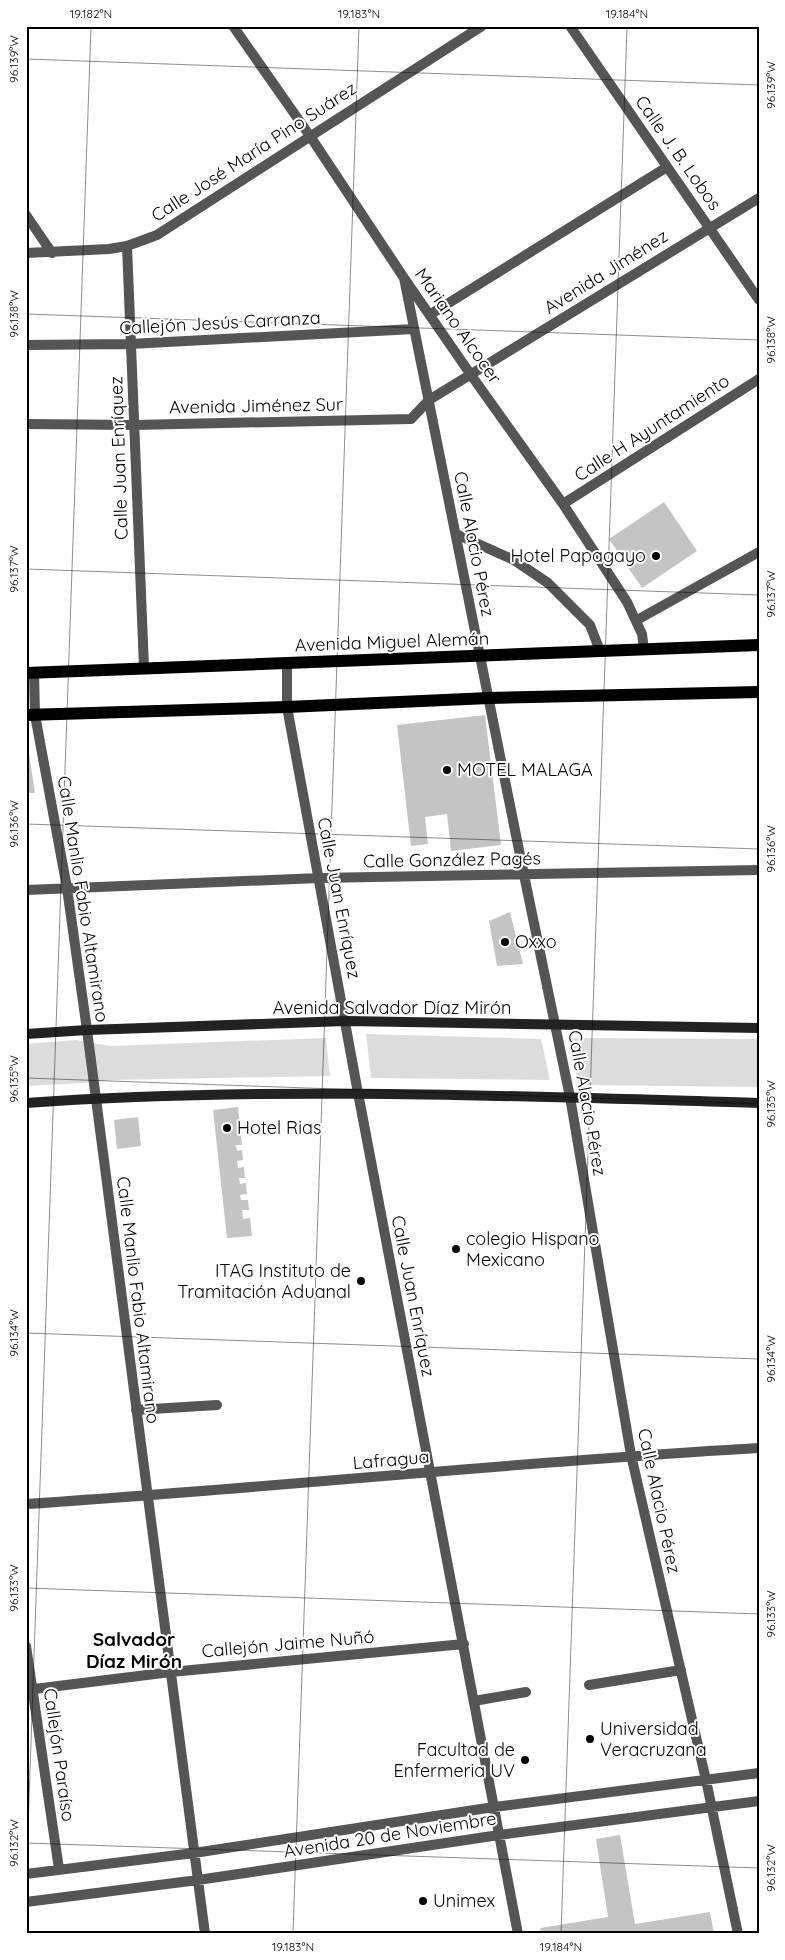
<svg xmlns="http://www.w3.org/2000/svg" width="785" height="1960" font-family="Quicksand,sans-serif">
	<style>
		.green { fill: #dcdcdc }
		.building { fill: #c4c4c4 }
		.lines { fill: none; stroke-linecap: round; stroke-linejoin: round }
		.lane { stroke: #555; stroke-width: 10 }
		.street { stroke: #555; stroke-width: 10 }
		.secondary { stroke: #222; stroke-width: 10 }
		.primary { stroke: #000; stroke-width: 12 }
		.ticks { fill: none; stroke: #000; stroke-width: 1; stroke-opacity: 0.45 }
		.poi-dot { fill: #000; stroke: #fff; stroke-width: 2 }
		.labels { text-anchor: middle; stroke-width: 4; stroke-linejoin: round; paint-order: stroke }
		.street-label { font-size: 18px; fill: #000; stroke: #fff }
		.poi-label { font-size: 18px; fill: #000; stroke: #fff; text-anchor: start }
		.neighbourhood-label { font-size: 19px; font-weight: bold; fill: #000; stroke: #fff }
		.neatline { fill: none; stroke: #000; stroke-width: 2 }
		.ticks-label { font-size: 12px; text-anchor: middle; fill: #000 }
	</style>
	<rect width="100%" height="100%" fill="#fff"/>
	<path class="green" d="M366,1034L541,1039L550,1080L371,1078Z
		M326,1038L330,1076L113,1080L83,1083L26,1086V1044L76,1040L110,1046Z
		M570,1038L759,1039V1087L578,1085Z"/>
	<path class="building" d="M664,502L697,551L642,588L609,539Z
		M485,715L501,845L451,851L447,814L425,817L428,844L411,846L397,725Z
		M26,741H27L35,793H26Z
		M510,912L523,964L497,966L489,921Z
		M238,1107L242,1145H236L237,1151L242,1150L243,1160L237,1161L238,1168L244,1167L245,1178H239L240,1184L246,1183L247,1194L240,1195L241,1200H248L249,1210H242L243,1219L250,1218L252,1236L227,1238L213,1110Z
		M138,1117L141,1146L117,1149L114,1120Z
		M620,1835L635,1924L710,1912L714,1934H541L540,1928L608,1917L596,1839Z"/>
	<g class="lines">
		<path class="lane" d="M456,534L514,560L548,583L590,625L600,651"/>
		<path class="street" d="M233,26L310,136L404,278L471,375L563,504L627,602L642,634L644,650
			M570,26L759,300
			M26,215L52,253
			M127,246L144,668
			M26,253L109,249L127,246L157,235L482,26
			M404,278L524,875L570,1097L631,1455L706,1780L738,1934
			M431,314L667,167
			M26,345L130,344L414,329
			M26,424L134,425L411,419L429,400L759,198
			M563,504L759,379
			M637,620L759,552
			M287,663V707L358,1093L518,1934
			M34,672L35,715L67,888L87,1030L205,1934
			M26,890L319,878L759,870
			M136,1410L217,1405
			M26,1504C271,1488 514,1462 759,1448
			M26,1646L59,1869
			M589,1685L681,1670
			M26,1690L171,1672L464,1644
			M474,1701L526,1692
			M26,1874L194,1853L494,1807L759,1773
			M26,1902L198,1880L499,1835L759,1801"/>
		<path class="secondary" d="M26,1034L87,1030L346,1021L759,1028
			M26,1103C270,1086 515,1096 759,1103"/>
		<path class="primary" d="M26,673L759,645
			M26,715L287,707L489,698L759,692"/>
	</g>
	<path class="ticks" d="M26,59L759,85M26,314L759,340M26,569L759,595M26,824L759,849M26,1078L759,1104M26,1333L759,1359M26,1588L759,1614M26,1843L759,1868M26,1886L91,26M293,1934L359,26M561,1934L627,26"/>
	<g class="poi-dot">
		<circle cx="656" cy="556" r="5"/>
		<circle cx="447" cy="770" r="5"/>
		<circle cx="505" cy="942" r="5"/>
		<circle cx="227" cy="1128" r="5"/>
		<circle cx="456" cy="1249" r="5"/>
		<circle cx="361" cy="1281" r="5"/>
		<circle cx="590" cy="1739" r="5"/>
		<circle cx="525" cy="1760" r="5"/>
		<circle cx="423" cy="1901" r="5"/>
	</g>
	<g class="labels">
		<g class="street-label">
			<text transform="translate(254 152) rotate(-33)" y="6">Calle José María Pino Suárez</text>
			<text transform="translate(678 153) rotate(55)" y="6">Calle J. B. Lobos</text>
			<text transform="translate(606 272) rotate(-32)" y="6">Avenida Jiménez</text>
			<text transform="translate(220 323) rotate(-3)" y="6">Callejón Jesús Carranza</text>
			<text transform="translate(458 326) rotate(55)" y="6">Mariano Alcocer</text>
			<text transform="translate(256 406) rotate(-1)" y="6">Avenida Jiménez Sur</text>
			<text transform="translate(652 428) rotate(-33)" y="6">Calle H Ayuntamiento</text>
			<text transform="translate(119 458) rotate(-92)" y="6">Calle Juan Enríquez</text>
			<text transform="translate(474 544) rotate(79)" y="6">Calle Alacio Pérez</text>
			<text transform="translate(392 642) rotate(-2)" y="6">Avenida Miguel Alemán</text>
			<text transform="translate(452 860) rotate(-1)" y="6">Calle González Pagés</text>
			<text transform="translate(339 898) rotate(79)" y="6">Calle Juan Enríquez</text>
			<text transform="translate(83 899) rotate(81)" y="6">Calle Manlio Fabio Altamirano</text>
			<text x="392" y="1014">Avenida Salvador Díaz Mirón</text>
			<text transform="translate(587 1103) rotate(80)" y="6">Calle Alacio Pérez</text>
			<text transform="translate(413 1296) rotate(79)" y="6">Calle Juan Enríquez</text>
			<text transform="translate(138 1300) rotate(83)" y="6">Calle Manlio Fabio Altamirano</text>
			<text transform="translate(391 1460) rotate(-5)" y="6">Lafragua</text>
			<text transform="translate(659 1501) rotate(78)" y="6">Calle Alacio Pérez</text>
			<text transform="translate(288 1644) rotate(-5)" y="6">Callejón Jaime Nuñó</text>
			<text transform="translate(59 1755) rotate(82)" y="6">Callejón Paraíso</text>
			<text transform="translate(390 1835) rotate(-9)" y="6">Avenida 20 de Noviembre</text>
		</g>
		<g class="poi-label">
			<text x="646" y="562" text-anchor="end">Hotel Papagayo</text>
			<text x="457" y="776">MOTEL MALAGA</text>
			<text x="515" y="948">Oxxo</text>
			<text x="237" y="1134">Hotel Rias</text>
			<text x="466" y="1245">colegio Hispano<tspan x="466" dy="21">Mexicano</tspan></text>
			<text x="351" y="1277" text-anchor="end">ITAG Instituto de<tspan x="351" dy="21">Tramitación Aduanal</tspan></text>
			<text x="600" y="1735">Universidad<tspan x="600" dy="21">Veracruzana</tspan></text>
			<text x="515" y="1756" text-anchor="end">Facultad de<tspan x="515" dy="21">Enfermeria UV</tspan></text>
			<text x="433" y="1907">Unimex</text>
		</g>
		<g class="neighbourhood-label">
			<text x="134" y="1646">Salvador<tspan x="134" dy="22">Díaz Mirón</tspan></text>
		</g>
	</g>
	<rect width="785" height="1960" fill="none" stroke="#ffffff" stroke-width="55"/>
	<rect x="28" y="28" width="730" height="1904" class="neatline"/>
	<g class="ticks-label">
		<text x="91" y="18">19.182°N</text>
		<text x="359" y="18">19.183°N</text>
		<text x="627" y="18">19.184°N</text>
		<text transform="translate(14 59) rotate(-90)" y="4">96.139°W</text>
		<text transform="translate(771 85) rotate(-90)" y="4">96.139°W</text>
		<text transform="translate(14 314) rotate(-90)" y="4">96.138°W</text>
		<text transform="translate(771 340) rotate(-90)" y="4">96.138°W</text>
		<text transform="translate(14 569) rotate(-90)" y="4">96.137°W</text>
		<text transform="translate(771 594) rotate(-90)" y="4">96.137°W</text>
		<text transform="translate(14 824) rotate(-90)" y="4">96.136°W</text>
		<text transform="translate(771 849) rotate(-90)" y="4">96.136°W</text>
		<text transform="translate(14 1079) rotate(-90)" y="4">96.135°W</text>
		<text transform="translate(771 1104) rotate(-90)" y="4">96.135°W</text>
		<text transform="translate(14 1333) rotate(-90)" y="4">96.134°W</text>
		<text transform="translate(771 1359) rotate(-90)" y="4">96.134°W</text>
		<text transform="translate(14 1588) rotate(-90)" y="4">96.133°W</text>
		<text transform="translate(771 1614) rotate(-90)" y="4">96.133°W</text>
		<text transform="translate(14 1843) rotate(-90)" y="4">96.132°W</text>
		<text transform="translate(771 1868) rotate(-90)" y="4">96.132°W</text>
		<text x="293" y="1951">19.183°N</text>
		<text x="561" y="1951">19.184°N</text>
	</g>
</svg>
